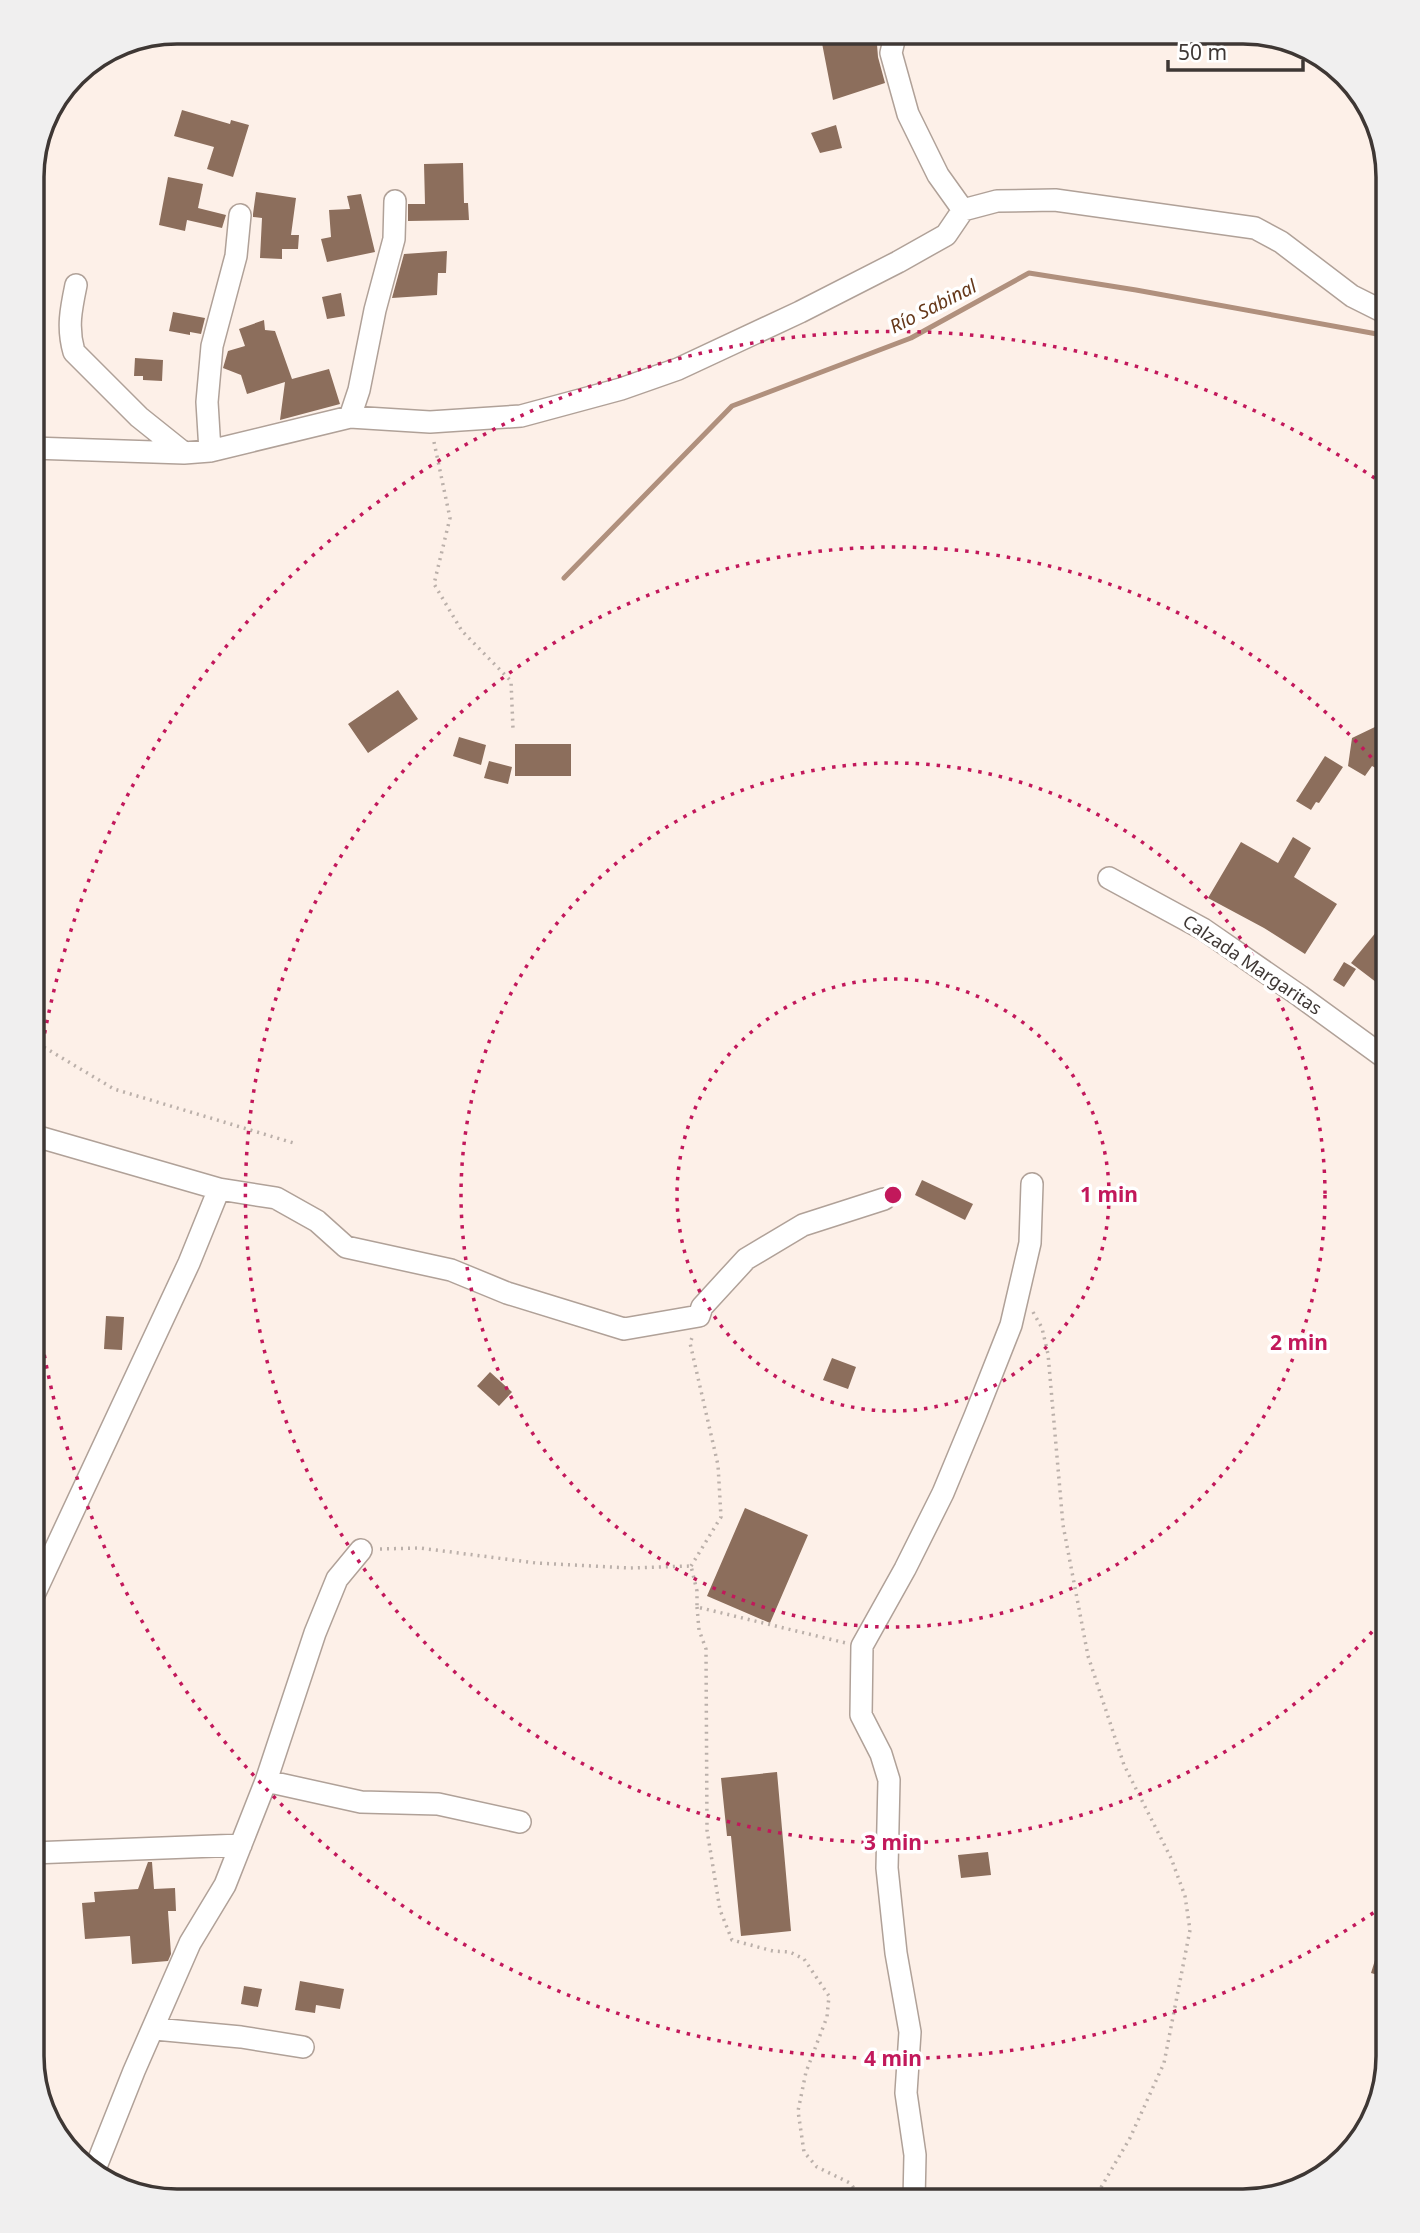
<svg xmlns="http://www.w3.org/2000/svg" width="1420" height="2233" font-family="'Noto Sans',sans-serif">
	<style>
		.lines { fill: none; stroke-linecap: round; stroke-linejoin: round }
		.stream { stroke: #b0907d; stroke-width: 5 }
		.building { fill: #8c6e5c }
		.minor-casing { stroke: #b0a198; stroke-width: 24 }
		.path { stroke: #bbb0aa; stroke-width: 3.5; stroke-dasharray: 2 5; stroke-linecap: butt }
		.minor { stroke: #fff; stroke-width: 21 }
		.ring { fill: none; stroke: #c2185b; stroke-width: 3.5; stroke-dasharray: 3.5 7 }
		.labels { text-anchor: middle; stroke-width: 7; stroke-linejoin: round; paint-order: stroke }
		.street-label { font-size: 18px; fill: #3e3734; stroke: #fff }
		.water-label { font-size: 19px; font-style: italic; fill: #65381a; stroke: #fff }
		.rim { fill: none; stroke: #3e3734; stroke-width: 3.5 }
		.centre { fill: #c2185b; stroke: #fff; stroke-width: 3.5 }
		.ring-label { font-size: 21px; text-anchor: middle; font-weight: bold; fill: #c2185b; stroke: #fff; stroke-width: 7; stroke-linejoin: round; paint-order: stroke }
	</style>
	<rect width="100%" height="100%" fill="#fdf0e8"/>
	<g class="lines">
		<path class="stream" d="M564,578L732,406L911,338L1029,273L1136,290L1388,336"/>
	</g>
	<path class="building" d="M848,32H876L878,57L885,83L833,100L821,38Z
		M182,110L230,124L231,120L249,125L233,177L207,169L214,147L174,136Z
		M836,125L842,148L820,153L811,133Z
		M463,163L464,203H468L469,220L408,221V204H425L424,164Z
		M168,177L203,184L198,208L226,215L222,228L187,220L185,231L159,225Z
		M256,192L296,198L291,235H299L298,249H282V259L260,258L262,218L253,217V214Z
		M361,194L375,252L327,262L321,239L331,237L329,210L350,209L347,196Z
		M447,251L446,273H438L437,295L392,298L404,254Z
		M341,293L345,316L327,319L322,297Z
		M173,312L205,318L201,334L190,332V335L169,331Z
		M264,320L265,330L275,331L292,379L329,369L340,404L280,420L285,382L247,394L241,375L223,368L228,351L245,346L239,329Z
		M135,358L163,360L162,381L143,380V376H134Z
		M398,690L418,719L368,753L348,724Z
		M1389,705V775L1372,766L1365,776L1348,766L1352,738L1377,726Z
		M459,737L486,745L481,765L453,756Z
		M515,744H571V776H515Z
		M1325,756L1343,767L1319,803L1316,802L1311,810L1296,801Z
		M489,761L512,767L508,784L484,778Z
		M1293,837L1311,848L1294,877L1337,904L1305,954L1264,928L1208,898L1241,842L1278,863Z
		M1377,931L1389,941V992L1351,963Z
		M1344,962L1356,969L1344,987L1333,980Z
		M922,1180L973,1204L965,1220L915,1195Z
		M106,1316L124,1317L122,1350L104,1349Z
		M832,1358L856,1367L848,1389L823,1380Z
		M490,1372L512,1392L499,1406L477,1386Z
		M745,1508L808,1535L770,1623L707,1596Z
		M777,1772L791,1931L741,1936L731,1836H727L721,1778Z
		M988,1852L991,1875L961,1878L958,1855Z
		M148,1862H152L154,1889L175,1888L176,1911H168L171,1954L168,1961L132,1964L130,1936L85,1939L82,1903L95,1902L94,1892L138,1889Z
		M1385,1928L1389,1929L1388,1978L1371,1973Z
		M300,1981L344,1989L340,2009L316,2005L315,2013L295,2010Z
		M244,1986L262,1989L258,2007L241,2004Z"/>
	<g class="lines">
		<g class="minor-casing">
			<path id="minor" d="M896,32L891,53L908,114L938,175L963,210
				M76,285C71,309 67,328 74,352L139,417L184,453
				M350,417L359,390L375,310L394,239L395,201
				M32,448L184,453L210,451L350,417L430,422L521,416L621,389L678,369L800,312L898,262L946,235L963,210L997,201L1055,200L1255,228L1281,242L1352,296L1388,314
				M210,451L207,402L212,346L236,256L240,215
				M1109,878L1203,929L1300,996L1388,1060
				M32,1135L219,1189L276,1198L317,1221L346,1247L451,1270L507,1293L624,1329L699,1316L702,1307L746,1259L803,1225L884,1199
				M32,1599L189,1263L219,1189
				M266,1781L361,1802L438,1804L520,1822
				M32,1853L241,1845
				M155,2029L241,2037L303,2047
				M93,2174L134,2071L190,1943L225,1885L266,1781L315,1633L337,1579L361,1550
				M914,2201L915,2155L906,2093L910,2032L896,1953L887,1868L889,1780L881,1754L861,1715L862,1646L905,1569L943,1493L975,1416L1011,1325L1030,1243L1032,1184"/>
		</g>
		<path class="path" d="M434,442L450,518L434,584L462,631L511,681L513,729
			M32,1040L114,1089L297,1144
			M1033,1312L1042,1328L1048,1354L1063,1525L1088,1656L1124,1765L1171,1858L1185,1896L1190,1930L1164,2063L1130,2138L1093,2201
			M380,1549L420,1548L536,1563L629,1568L691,1566L697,1591V1607L846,1643
			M691,1566L721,1517L718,1465L690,1343L693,1335
			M697,1607L699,1630L706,1649L707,1830L720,1910L732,1940L773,1951L790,1952L804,1959L829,1996L827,2017L806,2072L798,2111L804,2152L817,2167L850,2183L864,2201"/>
		<use href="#minor" class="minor"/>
	</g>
	<g class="ring">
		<circle cx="893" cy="1195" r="216"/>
		<circle cx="893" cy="1195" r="432"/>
		<path d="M1386 1616A648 648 0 1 1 1386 774"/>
		<path d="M1382 1907A864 864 0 0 1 32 1263M32 1127A864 864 0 0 1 1382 483"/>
	</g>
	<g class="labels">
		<g class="street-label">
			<text transform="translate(1252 965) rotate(34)" y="6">Calzada Margaritas</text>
		</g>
		<g class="water-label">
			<text transform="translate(933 306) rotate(-27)" y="7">Río Sabinal</text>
		</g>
	</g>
	<path d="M0 0H1420V2233H0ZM177 44H1243A133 133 0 0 1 1376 177V2056A133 133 0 0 1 1243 2189H177A133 133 0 0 1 44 2056V177A133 133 0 0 1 177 44Z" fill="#f0efef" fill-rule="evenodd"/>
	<path class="rim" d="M177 44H1243A133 133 0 0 1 1376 177V2056A133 133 0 0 1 1243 2189H177A133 133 0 0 1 44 2056V177A133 133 0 0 1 177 44Z"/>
	<circle cx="893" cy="1195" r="10" class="centre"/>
	<g class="ring-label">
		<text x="1109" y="1202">1 min</text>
		<text x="1299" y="1350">2 min</text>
		<text x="893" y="1850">3 min</text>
		<text x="893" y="2066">4 min</text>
	</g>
	<path d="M1168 60v10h135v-10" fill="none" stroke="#3e3734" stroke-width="3.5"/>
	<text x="1178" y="60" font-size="21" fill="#3e3734" stroke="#ffffff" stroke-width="5" paint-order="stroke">50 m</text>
</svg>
